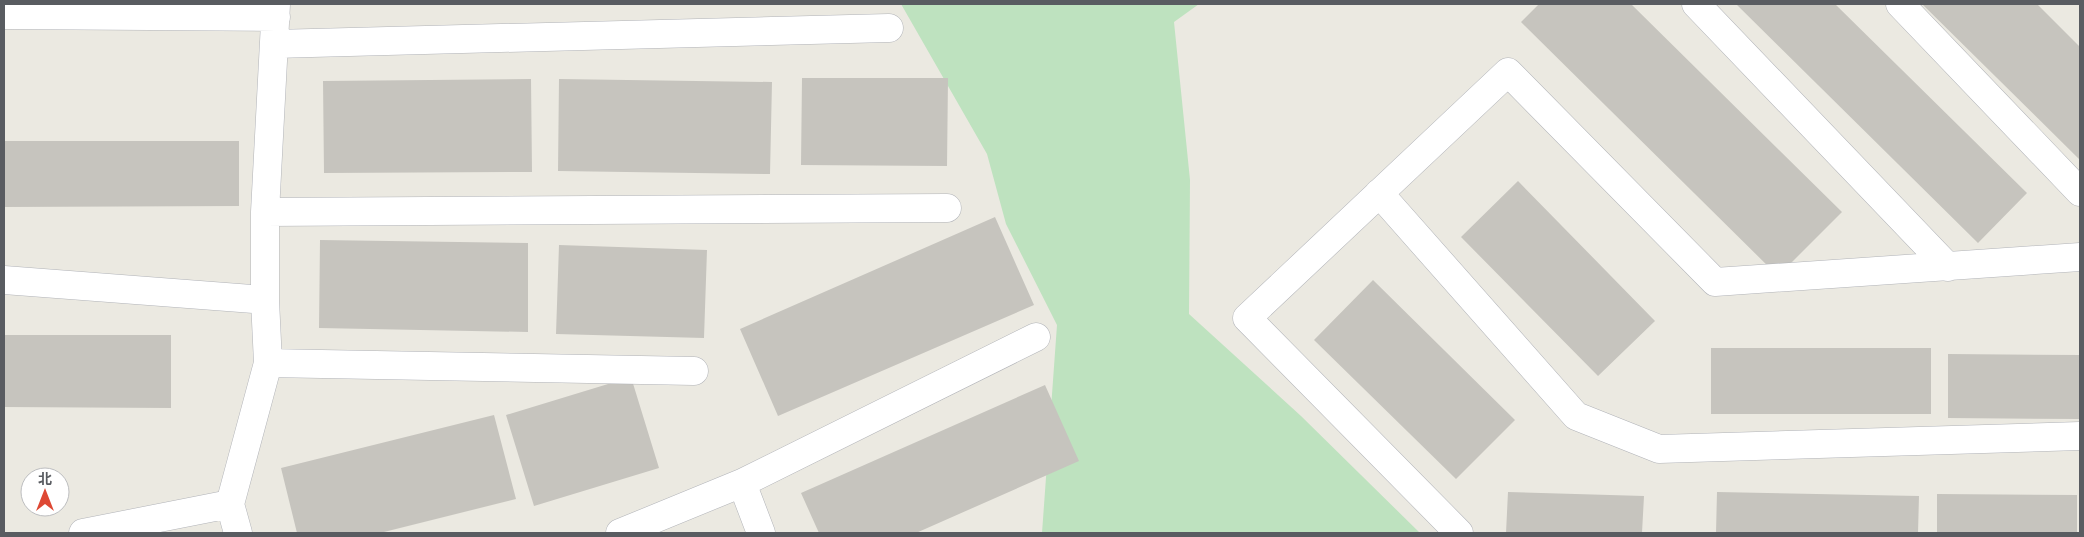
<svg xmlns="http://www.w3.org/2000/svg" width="2084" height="537" font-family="'PT Sans','Noto Sans SC',sans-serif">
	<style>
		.green { fill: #bee2bf }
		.building { fill: #c6c4be }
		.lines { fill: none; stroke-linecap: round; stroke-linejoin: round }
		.minor-casing { stroke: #b1b3b8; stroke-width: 29 }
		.minor { stroke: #fff; stroke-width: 28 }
	</style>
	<rect width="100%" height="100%" fill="#ebe9e1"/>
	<path class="green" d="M901,4H1199L1174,22L1190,180L1189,314L1301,416L1420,533H1042L1057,325L1006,224L987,154Z"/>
	<path class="building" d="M1539,4H1631L1842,212L1778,276L1521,22Z
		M1736,4H1835L2027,193L1978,243Z
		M1922,4H2037L2080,47V160Z
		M802,78H948L947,166L801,165Z
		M531,79L532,172L324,173L323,81Z
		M559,79L772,82L770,174L558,171Z
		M4,141H239V206L4,207Z
		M1518,181L1655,321L1598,376L1461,237Z
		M995,217L1034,305L778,416L740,329Z
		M320,240L528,243V332L319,328Z
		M559,245L707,250L704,338L556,334Z
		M1373,280L1515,420L1456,479L1314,340Z
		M4,335H171V408L4,407Z
		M1711,348H1931V414H1711Z
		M1948,354L2080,355V419L1948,418Z
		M631,377L659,468L534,506L506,415Z
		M1045,385L1079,461L916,533H819L801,493Z
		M494,415L516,499L380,533H297L281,468Z
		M1508,492L1644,496L1642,533H1506Z
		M1717,492L1919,496L1918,533H1716Z
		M1937,494L2077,495V533H1937Z"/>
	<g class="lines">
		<g class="minor-casing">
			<path id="minor" d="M1696,4L1948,267
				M1900,4L2080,192
				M4,15L276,17
				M274,44L889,28
				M1379,193L1576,416L1659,449L2080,436
				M265,212L947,208
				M4,280L265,300
				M268,363L694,371
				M742,483L1036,337
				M83,533L230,504
				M238,533L230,504L268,363L265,300V212L276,4
				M620,533L742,483L761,533
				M1459,533L1247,318L1508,72L1715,282L2080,257"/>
		</g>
		<use href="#minor" class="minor"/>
	</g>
	<rect width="2084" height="537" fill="none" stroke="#595c61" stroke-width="10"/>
	<g transform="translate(45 492)"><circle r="24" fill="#ffffff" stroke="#bdbec0"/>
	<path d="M0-4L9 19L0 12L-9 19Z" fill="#de4834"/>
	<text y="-8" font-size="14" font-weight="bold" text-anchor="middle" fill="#595c61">北</text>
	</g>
</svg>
